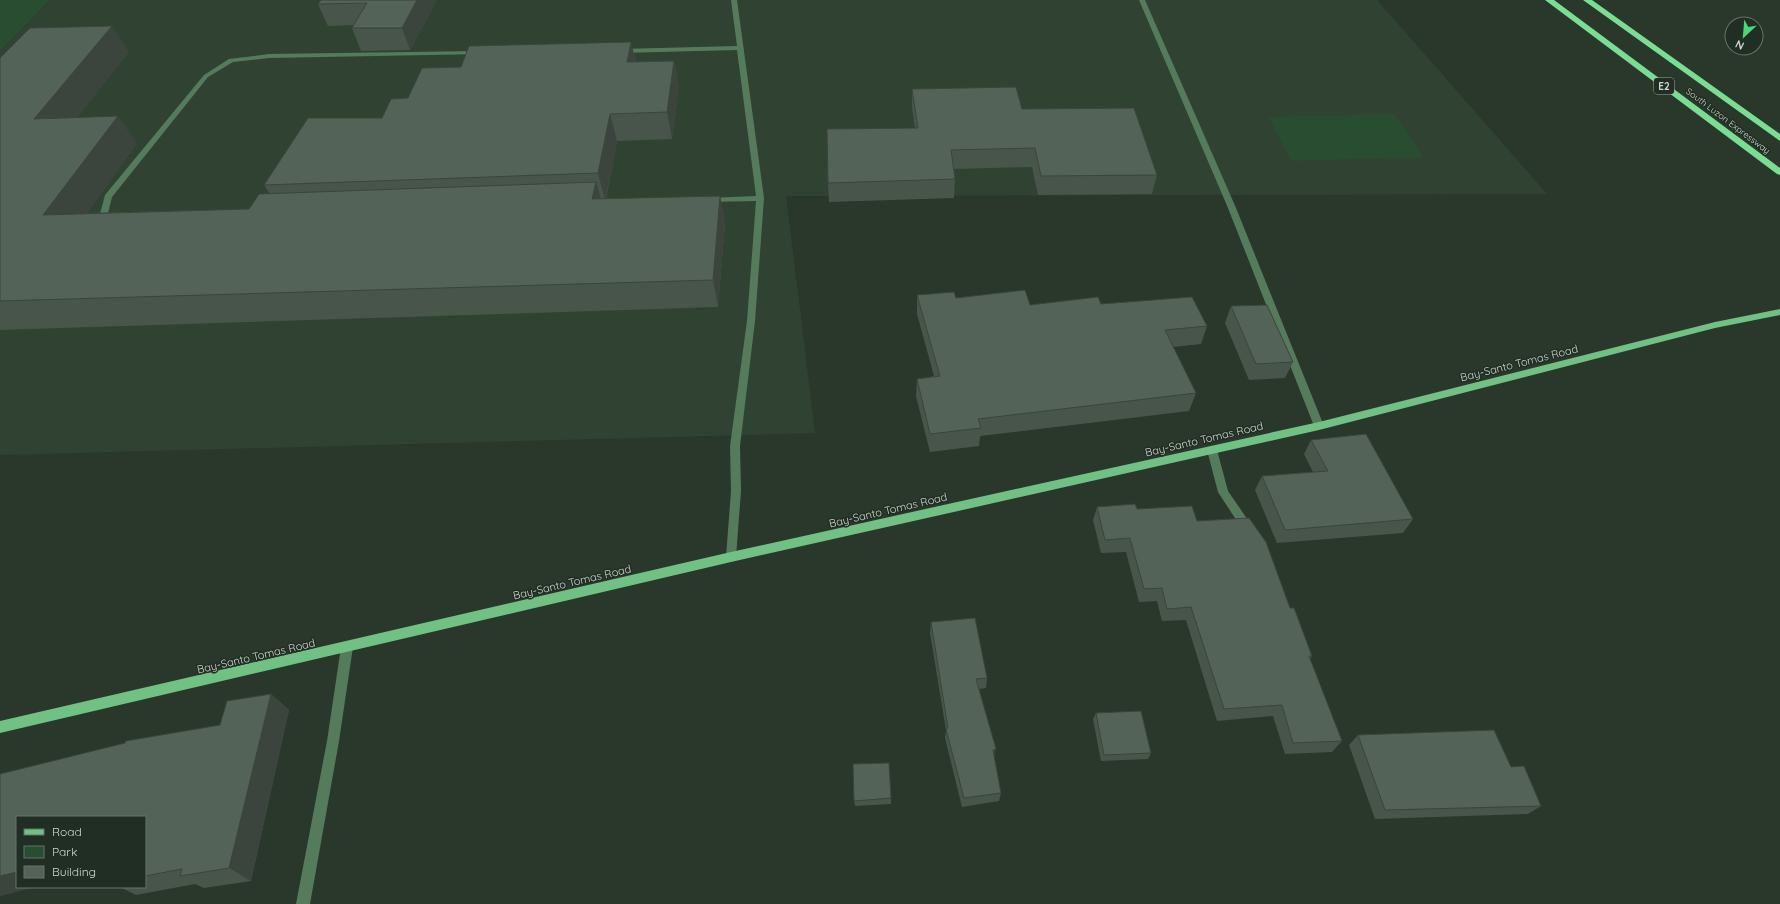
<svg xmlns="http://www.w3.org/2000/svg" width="1780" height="904" font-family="Quicksand,sans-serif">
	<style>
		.built { fill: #304333 }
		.green { fill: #284d31 }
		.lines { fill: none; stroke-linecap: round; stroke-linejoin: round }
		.minor { fill: #557b5d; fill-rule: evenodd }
		.major { fill: #70c183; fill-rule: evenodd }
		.highway { fill: #7add92; fill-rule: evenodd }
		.wall { fill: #48554b }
		.shaded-wall { fill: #3b453d }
		.building { fill: #546357; stroke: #3b453d }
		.labels { text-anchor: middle; stroke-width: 3; stroke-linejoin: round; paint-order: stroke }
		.far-street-label { font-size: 9px; fill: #cfd7d0; stroke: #202e23 }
		.shield { fill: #202e23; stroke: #9aa49c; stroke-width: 1 }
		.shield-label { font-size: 10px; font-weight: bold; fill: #cfd7d0 }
		.street-label { font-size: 11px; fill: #cfd7d0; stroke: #202e23 }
	</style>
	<rect width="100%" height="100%" fill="#2a382c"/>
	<path class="built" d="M50,0H1377L1547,194L786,196L815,433L0,455V51Z"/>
	<path class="green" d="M0,0H50L0,51Z
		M1395,114L1423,157L1291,161L1269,117Z"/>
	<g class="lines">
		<path class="minor" d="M731,0H737L764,198L755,321L740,446L741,491L736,557L735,560L731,562L727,560L726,557L731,491L730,446L747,321L756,201L708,202L704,200L708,198L756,196L737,50L620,53L617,51L620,49L737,46Z
			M1139,0H1145L1236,208L1324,426L1322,429H1316L1314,426L1228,208Z
			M480,51L482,52V54L269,58L233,62L208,77L112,197L108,213L118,216V220H112L100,214L105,195L204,75L229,59L269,54Z
			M1212,446L1216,447L1217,450L1228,491L1252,526L1253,529L1252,532L1248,533L1244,532L1218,492L1207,450L1208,447Z
			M347,642L351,643L353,647L339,741L310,904H296L327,741L341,647L343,643Z"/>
		<path class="major" d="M1780,309V315L1715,328L1319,430L731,562L0,733V721L731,552L1319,422L1715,322Z"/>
		<path class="highway" d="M1545,0H1554L1780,168V175L1777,174Z
			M1583,0H1592L1780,134V141Z"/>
	</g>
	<path class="wall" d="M437,0L410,50L361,51L352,28L354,25L328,26L318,4Z
		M631,42L636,62L674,61L679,88L672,139L617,141L606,199L720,196L725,223L718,307L0,330V58L129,52L77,117L137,143L87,213L249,209L270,194L264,185L382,118L408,98L461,67Z
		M912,89L1022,109L1157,175L1152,194L1038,195L1032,167L953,169L955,179L954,198L829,202L828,183L915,128L912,108Z
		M917,295L956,298L1030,305L1101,304L1207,326L1201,344L1173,347L1196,393L1189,411L980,436L979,446L930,452L916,396L917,379L934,376L917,314Z
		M1231,306L1293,362L1285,378L1249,380L1225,323Z
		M1311,440L1413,519L1403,533L1277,543L1255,490L1262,476L1313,472L1304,454Z
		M1097,507L1137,509L1197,521L1290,608L1312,656L1310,659L1342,741L1332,752L1285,754L1273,716L1217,721L1186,620L1162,621L1157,601L1139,602L1126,552L1101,553L1093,520Z
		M931,622L987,678L986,688L979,689L994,759L1001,793L999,801L962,807L945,738L946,730L930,633Z
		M271,694L289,710L251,881L204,888L195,884L136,895L120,887H145V817L17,887H34L0,896V774L220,725Z
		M1096,713L1151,753L1148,759L1101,761L1093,719Z
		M1358,735L1511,767L1541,806L1528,814L1375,819L1349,745Z
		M891,798V804L855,806L854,801Z"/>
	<path class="shaded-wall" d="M417,0H437L410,50L402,28Z
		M112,26L129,52L55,146L34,119Z
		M631,42L637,68L627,62Z
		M674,61L679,88L672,139L667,112Z
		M610,114L617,141L605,201L598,173Z
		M118,116L137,143L66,242L43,215Z
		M596,182L604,209L592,199Z
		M720,196L725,223L718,307L713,280Z
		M271,694L289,710L251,881L229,868Z
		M996,749L994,759L993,750Z
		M17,872V887H34L0,896V876Z"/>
	<path class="building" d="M321,0H417L402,28H352L367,3L318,4Z
		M112,26L34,119L118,116L43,215L249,209L259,194L596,182L592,199L720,196L713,280L0,301V58L30,28Z
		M631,42L627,62L674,61L667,112L610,114L598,173L264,185L308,118H382L391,99L408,98L422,68L461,67L469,46Z
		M1016,87L1022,109L1134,108L1157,175L1041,176L1035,148L951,150L955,179L828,183L827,129L918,128L912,89Z
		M1025,290L1030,305L1098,297L1101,304L1192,297L1207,326L1165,330L1196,393L978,419L981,428L930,434L917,379L940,376L917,295L954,292L956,298Z
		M1267,305L1293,362L1256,364L1231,306Z
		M1366,434L1413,519L1285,530L1262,476L1328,471L1311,440Z
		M1135,504L1137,509L1192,506L1197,521L1249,518L1266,542L1290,608H1294L1312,656H1309L1342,741L1293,743L1282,705L1224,709L1191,607L1167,609L1162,588L1144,589L1130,538L1105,540L1097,507Z
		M975,618L987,678L976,679L996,749L993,750L1001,793L964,798L946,729L948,728L931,622Z
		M271,694L229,868L180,876L182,869L145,876V817H17V872L0,876V774L125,743L126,741L220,725L227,701Z
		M1141,711L1151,753L1104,755L1096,713Z
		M1494,730L1511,767L1524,766L1541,806L1385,810L1358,735Z
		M889,763L891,798L854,801L853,764Z"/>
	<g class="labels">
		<g class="far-street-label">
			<text transform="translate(1728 121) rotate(37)" y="3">South Luzon Expressway</text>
		</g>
		<rect class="shield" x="1654" y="78" width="20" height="16" rx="3"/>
		<g class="shield-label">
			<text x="1664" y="90">E2</text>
		</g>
		<g class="street-label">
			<text transform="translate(1519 363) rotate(-14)" y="4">Bay-Santo Tomas Road</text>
			<text transform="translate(1204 439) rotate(-13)" y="4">Bay-Santo Tomas Road</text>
			<text transform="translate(888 510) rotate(-13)" y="4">Bay-Santo Tomas Road</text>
			<text transform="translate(572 582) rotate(-13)" y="4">Bay-Santo Tomas Road</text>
			<text transform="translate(256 656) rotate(-13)" y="4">Bay-Santo Tomas Road</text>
		</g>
	</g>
	<rect x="16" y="816" width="130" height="72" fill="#202e23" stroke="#667268"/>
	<rect x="24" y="829" width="20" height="6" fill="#70c183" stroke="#667268"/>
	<text x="52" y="836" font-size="12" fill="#cfd7d0">Road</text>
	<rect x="24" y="846" width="20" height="12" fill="#284d31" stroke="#667268"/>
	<text x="52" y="856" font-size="12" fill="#cfd7d0">Park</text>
	<rect x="24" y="866" width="20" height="12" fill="#546357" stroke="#667268"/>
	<text x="52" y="876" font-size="12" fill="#cfd7d0">Building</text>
	<g transform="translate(1744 36) rotate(206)"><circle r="19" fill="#202e23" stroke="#667268"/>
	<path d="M0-3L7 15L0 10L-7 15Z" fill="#4cd676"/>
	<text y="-6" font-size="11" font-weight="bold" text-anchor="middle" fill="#cfd7d0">N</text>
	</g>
</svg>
